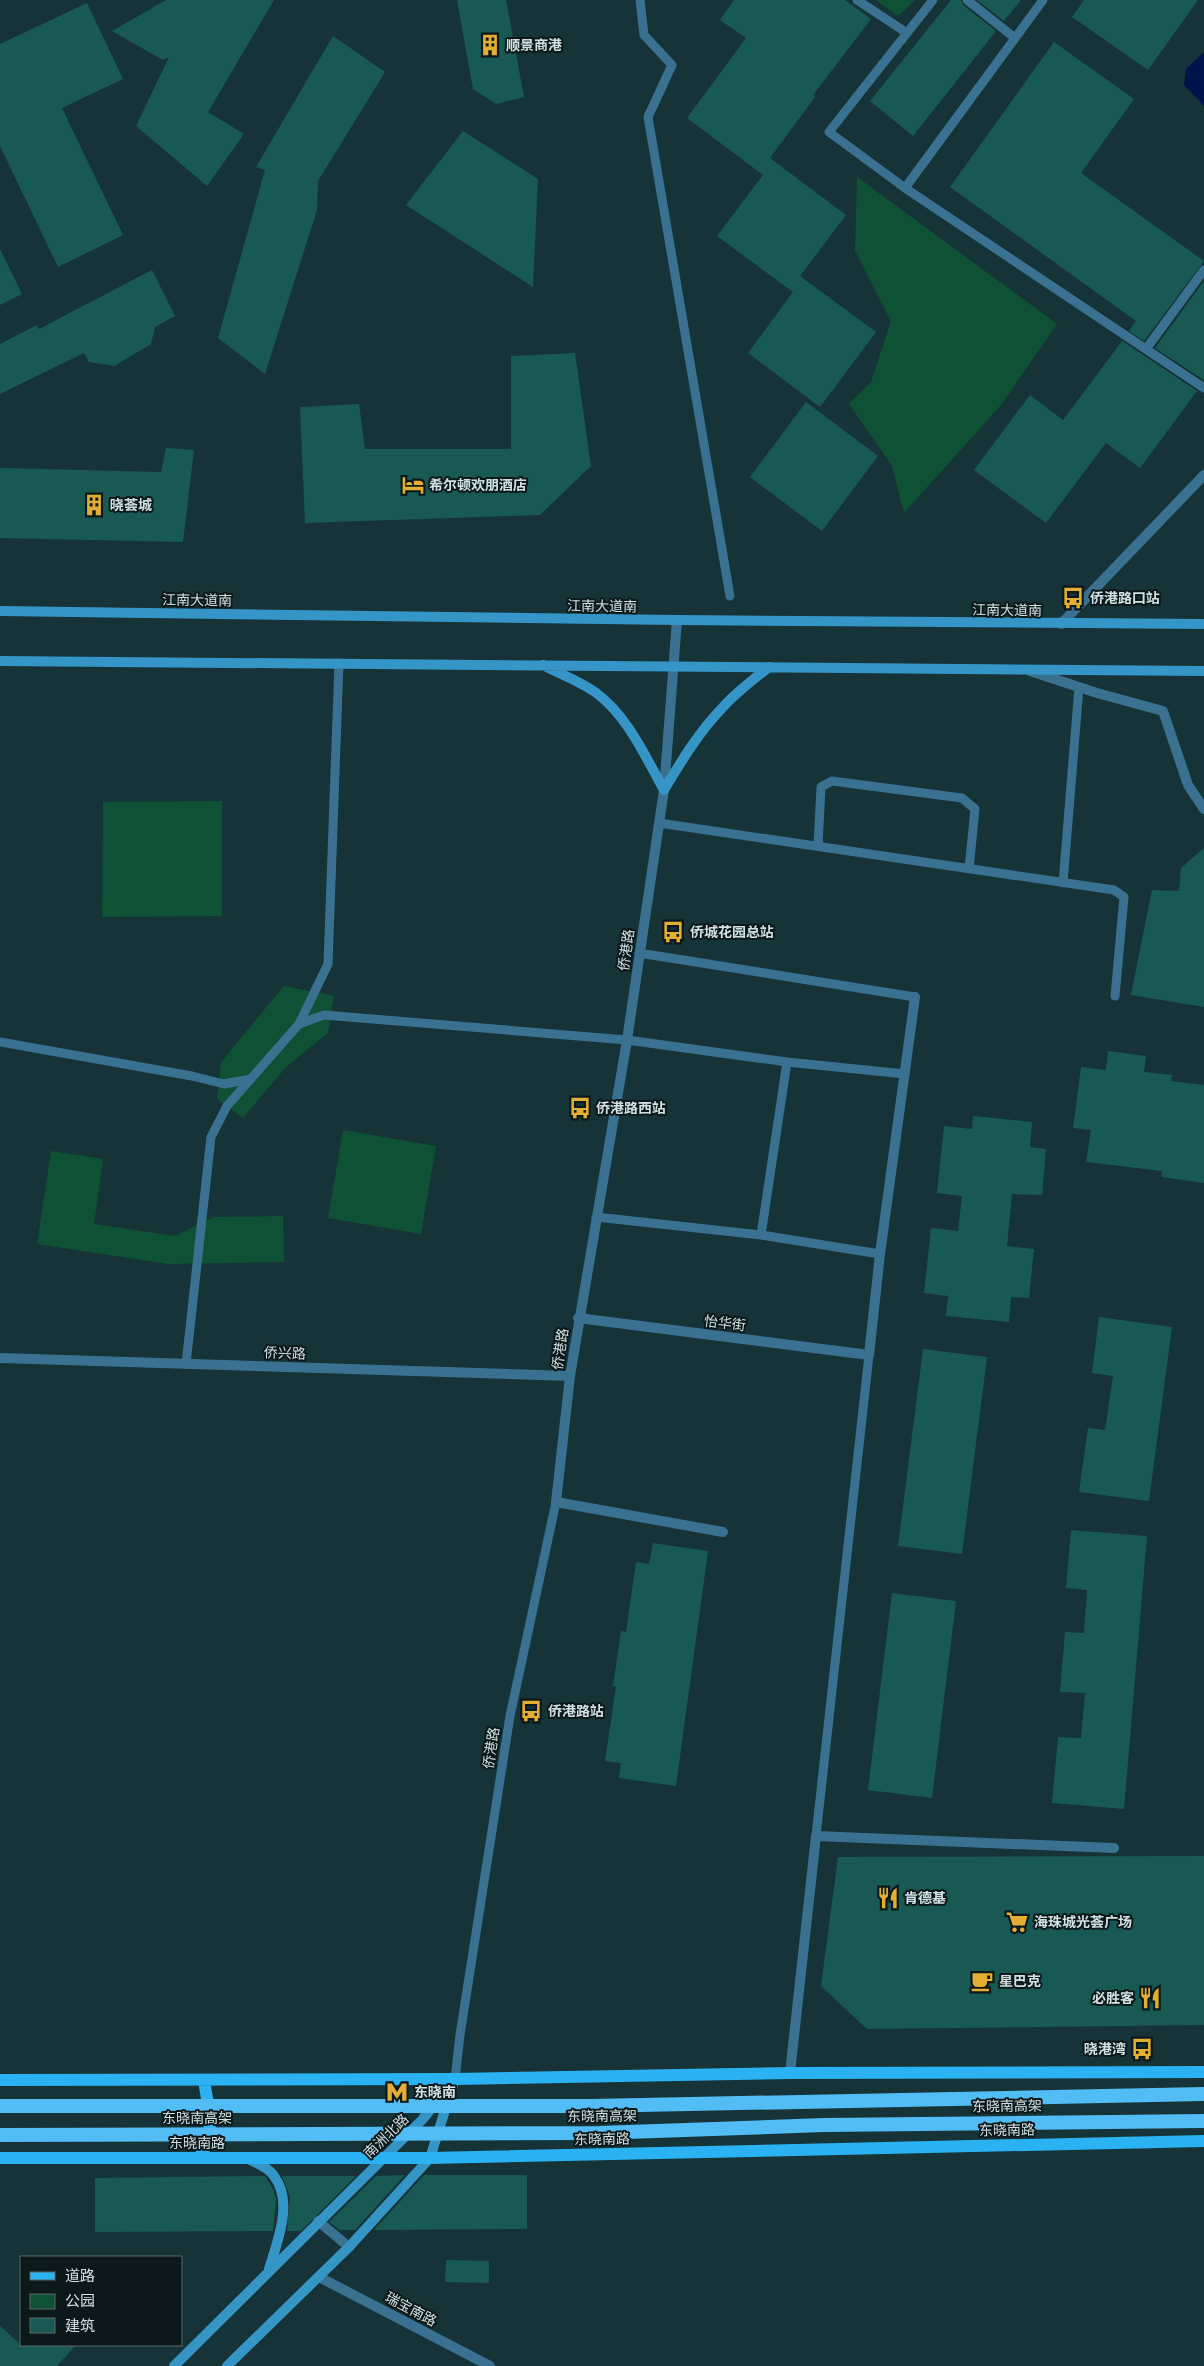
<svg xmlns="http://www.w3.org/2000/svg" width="1204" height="2366" font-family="'PT Serif','Noto Sans SC',serif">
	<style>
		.green { fill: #0f5135 }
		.water { fill: #00144c }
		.building { fill: #185a53 }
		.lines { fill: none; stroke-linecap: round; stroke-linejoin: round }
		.service { stroke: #3a7190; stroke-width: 9 }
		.minor { stroke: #3a7190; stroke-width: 10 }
		.tertiary { stroke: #3a7190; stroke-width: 10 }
		.secondary { stroke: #3695c7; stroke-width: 10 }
		.primary { stroke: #2ab2f2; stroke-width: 12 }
		.trunk-bridge { stroke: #52bcf4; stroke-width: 14 }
		.labels { text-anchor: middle; stroke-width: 4; stroke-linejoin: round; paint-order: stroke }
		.poi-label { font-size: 14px; font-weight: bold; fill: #d0e0e3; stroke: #0c181a; text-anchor: start }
		.street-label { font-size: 14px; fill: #d0e0e3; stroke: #0c181a }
	</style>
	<rect width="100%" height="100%" fill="#163338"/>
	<path class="green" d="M876,0H915L898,16Z
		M857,177L1057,324L1001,405L904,513L892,466L849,404L871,382L891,321L855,251Z
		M222,801V916L102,917L103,802Z
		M284,986L334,996L328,1033L286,1067L243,1118L217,1099L221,1062Z
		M343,1130L436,1146L421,1234L328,1218Z
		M51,1151L103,1159L94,1224L175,1236L214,1217L283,1216L284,1262L168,1264L37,1244Z"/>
	<path class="water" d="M1204,52V106L1184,85L1186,69Z"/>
	<path class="building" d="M166,0H274L208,112L244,134L207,186L136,126L169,57L163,60L112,31Z
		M457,0H506L524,97L496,104L473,89Z
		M734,0H845L871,19L813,95L815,97L770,158L846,215L800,276L876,332L820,407L748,353L793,292L717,236L763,175L687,118L746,38L720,20Z
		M951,0H961L963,5L996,31L913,136L870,101Z
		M977,0H1021L1004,21Z
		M1084,0H1198L1148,70L1072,17Z
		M87,3L123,79L62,108L123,235L58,267L0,146V44Z
		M333,36L385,72L318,181L317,210L265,374L218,338L265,170L256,167Z
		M1054,42L1134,99L1081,173L1204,261L1144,341L1129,331L1136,321L950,187Z
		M463,131L538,179L533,287L406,205Z
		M0,249L22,294L0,305Z
		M152,270L175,316L155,327L151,344L114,366L89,362L84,353L0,394V344L37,325L39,329Z
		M1204,281V380L1155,348Z
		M1122,341L1197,391L1140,468L1106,443L1046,523L974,470L1030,395L1063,420Z
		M575,353L591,466L540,515L305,523L300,407L359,404L365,449H511V356Z
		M806,402L878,456L822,531L750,477Z
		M166,448L194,450L183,542L0,538V468L161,472Z
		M1204,848V1007L1131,995L1152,890L1179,891L1181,868Z
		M1108,1051L1146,1056L1144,1072L1172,1075L1171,1081L1204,1085V1183L1162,1177V1171L1086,1162L1091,1130L1073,1128L1081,1067L1106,1070Z
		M973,1116L1032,1122L1030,1147L1046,1149L1042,1195L1012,1194L1007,1246L1034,1249L1029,1298L1011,1297L1009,1322L946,1316L948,1296L924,1293L931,1228L958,1231L962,1196L937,1193L944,1126L972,1129Z
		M1099,1317L1172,1327L1149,1501L1079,1492L1088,1428L1105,1430L1113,1376L1092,1373Z
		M923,1349L987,1357L962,1554L898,1546Z
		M1071,1530L1147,1536L1124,1809L1052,1803L1058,1737L1081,1738L1085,1693L1060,1692L1065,1632L1084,1633L1087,1590L1066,1588Z
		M653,1543L708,1551L676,1786L619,1778L621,1763L605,1761L616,1686H613L621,1631L626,1632L636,1562L649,1564Z
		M892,1593L956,1601L932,1798L868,1790Z
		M1204,1856V2025L867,2029L821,1986L838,1857Z
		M405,2175L355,2230H340L329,2222L376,2176Z
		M424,2175H527V2229L374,2230Z
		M265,2176L273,2189L276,2199L273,2231L95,2232V2178Z
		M282,2176H356L301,2231H287L290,2197Z
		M446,2260L489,2261V2283L445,2282Z
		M0,2326L21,2345H76L57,2366H0Z"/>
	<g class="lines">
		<path class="service" d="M640,0L644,35L672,65L648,117L730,596
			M857,0L907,33
			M967,0L1015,38
			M1043,0L905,188L1204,388
			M905,188L829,132L933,0
			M1146,349L1204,270
			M659,823L1114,890L1124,897L1115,996
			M818,846L821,787L832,781L962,798L975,809L969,869
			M1063,883L1079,687
			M639,953L915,997
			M299,1024L328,964L339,663
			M0,1042L192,1076L224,1084L251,1079
			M596,1217L761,1235L880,1254
			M761,1235L787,1062
			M186,1364L211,1137L227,1106L299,1024L324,1015L627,1040L787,1062L905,1074
			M816,1836L869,1355
			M455,2079L460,2035L510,1716L556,1502"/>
		<path class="minor" d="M1061,624L1204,475
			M1030,671L1097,693L1163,711L1188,785L1204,809
			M578,1318L869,1355L880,1254L915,997
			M0,1358L570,1376
			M556,1502L723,1532
			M790,2073L816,1836L1114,1848
			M319,2277L490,2366"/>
		<path class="tertiary" d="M556,1502L570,1376L627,1040L664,790L677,620
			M318,2221L349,2247"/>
		<path class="secondary" d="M0,611L677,620L1204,624
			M0,661L1204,671
			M543,665C560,674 579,681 595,692C627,715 645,756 664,790
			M664,790C682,760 700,730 725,705C738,691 754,679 769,667
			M248,2159C257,2163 269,2168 274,2176C294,2202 277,2242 269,2269
			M174,2366L422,2120L455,2079
			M227,2366L349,2247L430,2158L453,2085"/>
		<path class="primary" d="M0,2080L455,2079L790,2073L1204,2072
			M0,2158H430L1204,2141
			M199,2158C217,2132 208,2109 204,2080"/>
		<path class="trunk-bridge" d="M0,2106H591L1204,2094
			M0,2135L599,2133L824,2125L1204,2121"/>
	</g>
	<defs>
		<g id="building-bare" transform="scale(1.725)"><path d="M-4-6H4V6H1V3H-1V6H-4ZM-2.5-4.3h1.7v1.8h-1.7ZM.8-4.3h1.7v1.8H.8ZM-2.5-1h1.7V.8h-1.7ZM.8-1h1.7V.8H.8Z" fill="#e2af34" stroke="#0c181a" stroke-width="2.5" paint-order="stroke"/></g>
		<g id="hotel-bare" transform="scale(1.725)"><path d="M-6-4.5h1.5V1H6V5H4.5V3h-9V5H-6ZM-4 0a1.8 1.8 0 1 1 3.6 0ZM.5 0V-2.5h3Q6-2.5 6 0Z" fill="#e2af34" stroke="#0c181a" stroke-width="2.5" paint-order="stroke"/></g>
		<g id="bus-bare" transform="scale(1.725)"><path d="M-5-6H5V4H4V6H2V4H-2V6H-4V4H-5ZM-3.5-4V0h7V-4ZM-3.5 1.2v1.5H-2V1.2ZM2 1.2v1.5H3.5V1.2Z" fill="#e2af34" stroke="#0c181a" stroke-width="2.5" paint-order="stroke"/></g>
		<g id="restaurant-bare" transform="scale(1.725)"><path d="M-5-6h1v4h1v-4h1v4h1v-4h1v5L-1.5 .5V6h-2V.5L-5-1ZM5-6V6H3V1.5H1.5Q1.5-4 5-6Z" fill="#e2af34" stroke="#0c181a" stroke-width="2.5" paint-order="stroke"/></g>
		<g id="supermarket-bare" transform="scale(1.725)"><path d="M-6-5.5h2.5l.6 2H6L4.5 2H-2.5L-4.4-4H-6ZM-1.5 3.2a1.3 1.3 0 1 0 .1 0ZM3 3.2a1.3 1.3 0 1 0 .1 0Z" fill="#e2af34" stroke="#0c181a" stroke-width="2.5" paint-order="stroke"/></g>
		<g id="cafe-bare" transform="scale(1.725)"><path d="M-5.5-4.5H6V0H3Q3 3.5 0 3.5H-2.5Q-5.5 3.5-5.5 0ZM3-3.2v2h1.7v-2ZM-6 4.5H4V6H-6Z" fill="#e2af34" stroke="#0c181a" stroke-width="2.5" paint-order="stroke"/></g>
		<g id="metro-bare" transform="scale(1.725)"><path d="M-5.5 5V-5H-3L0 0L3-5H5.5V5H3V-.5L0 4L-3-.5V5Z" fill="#e2af34" stroke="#0c181a" stroke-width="2.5" paint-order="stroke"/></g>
	</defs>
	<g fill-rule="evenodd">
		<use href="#building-bare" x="490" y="45"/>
		<use href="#hotel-bare" x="413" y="485"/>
		<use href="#building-bare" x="94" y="505"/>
		<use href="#bus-bare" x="1073" y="598"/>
		<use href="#bus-bare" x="673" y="932"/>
		<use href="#bus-bare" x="580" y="1108"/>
		<use href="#bus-bare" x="531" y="1711"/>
		<use href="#restaurant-bare" x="888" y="1898"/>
		<use href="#supermarket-bare" x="1017" y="1922"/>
		<use href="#cafe-bare" x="982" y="1981"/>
		<use href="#restaurant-bare" x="1150" y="1998"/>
		<use href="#bus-bare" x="1142" y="2049"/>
		<use href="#metro-bare" x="397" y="2092"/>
	</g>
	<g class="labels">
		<g class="poi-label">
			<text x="506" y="50">顺景商港</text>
			<text x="429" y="490">希尔顿欢朋酒店</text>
			<text x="110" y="510">晓荟城</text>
			<text x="1090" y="603">侨港路口站</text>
			<text x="690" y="937">侨城花园总站</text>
			<text x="596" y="1113">侨港路西站</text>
			<text x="548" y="1716">侨港路站</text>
			<text x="904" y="1903">肯德基</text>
			<text x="1034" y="1927">海珠城光荟广场</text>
			<text x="999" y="1986">星巴克</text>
			<text x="1134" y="2003" text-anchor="end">必胜客</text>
			<text x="1126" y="2054" text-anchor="end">晓港湾</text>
			<text x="414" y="2097">东晓南</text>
		</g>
		<g class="street-label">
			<text transform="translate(197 600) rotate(1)" y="5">江南大道南</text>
			<text transform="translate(602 606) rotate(1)" y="5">江南大道南</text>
			<text transform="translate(1007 610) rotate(1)" y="5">江南大道南</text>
			<text transform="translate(626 950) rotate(-82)" y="5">侨港路</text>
			<text transform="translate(725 1323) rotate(7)" y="5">怡华街</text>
			<text transform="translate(560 1349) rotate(-81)" y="5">侨港路</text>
			<text transform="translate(285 1353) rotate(2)" y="5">侨兴路</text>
			<text transform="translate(491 1748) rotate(-81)" y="5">侨港路</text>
			<text transform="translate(1007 2106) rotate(-1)" y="5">东晓南高架</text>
			<text transform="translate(602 2116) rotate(-1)" y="5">东晓南高架</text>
			<text x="197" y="2123">东晓南高架</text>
			<text transform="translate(1007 2130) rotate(-1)" y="5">东晓南路</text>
			<text transform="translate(386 2136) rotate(-44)" y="5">南洲北路</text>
			<text transform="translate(602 2139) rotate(-1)" y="5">东晓南路</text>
			<text x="197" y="2148">东晓南路</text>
			<text transform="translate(411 2309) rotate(28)" y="5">瑞宝南路</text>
		</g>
	</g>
	<rect x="20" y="2256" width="162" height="90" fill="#0c181a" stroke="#5a686a"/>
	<rect x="30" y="2272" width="25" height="8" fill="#2ab2f2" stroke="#5a686a"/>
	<text x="65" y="2281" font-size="15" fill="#d0e0e3">道路</text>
	<rect x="30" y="2294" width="25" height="15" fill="#0f5135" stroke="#5a686a"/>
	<text x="65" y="2306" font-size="15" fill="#d0e0e3">公园</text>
	<rect x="30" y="2318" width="25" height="15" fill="#185a53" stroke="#5a686a"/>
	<text x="65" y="2331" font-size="15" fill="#d0e0e3">建筑</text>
</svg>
